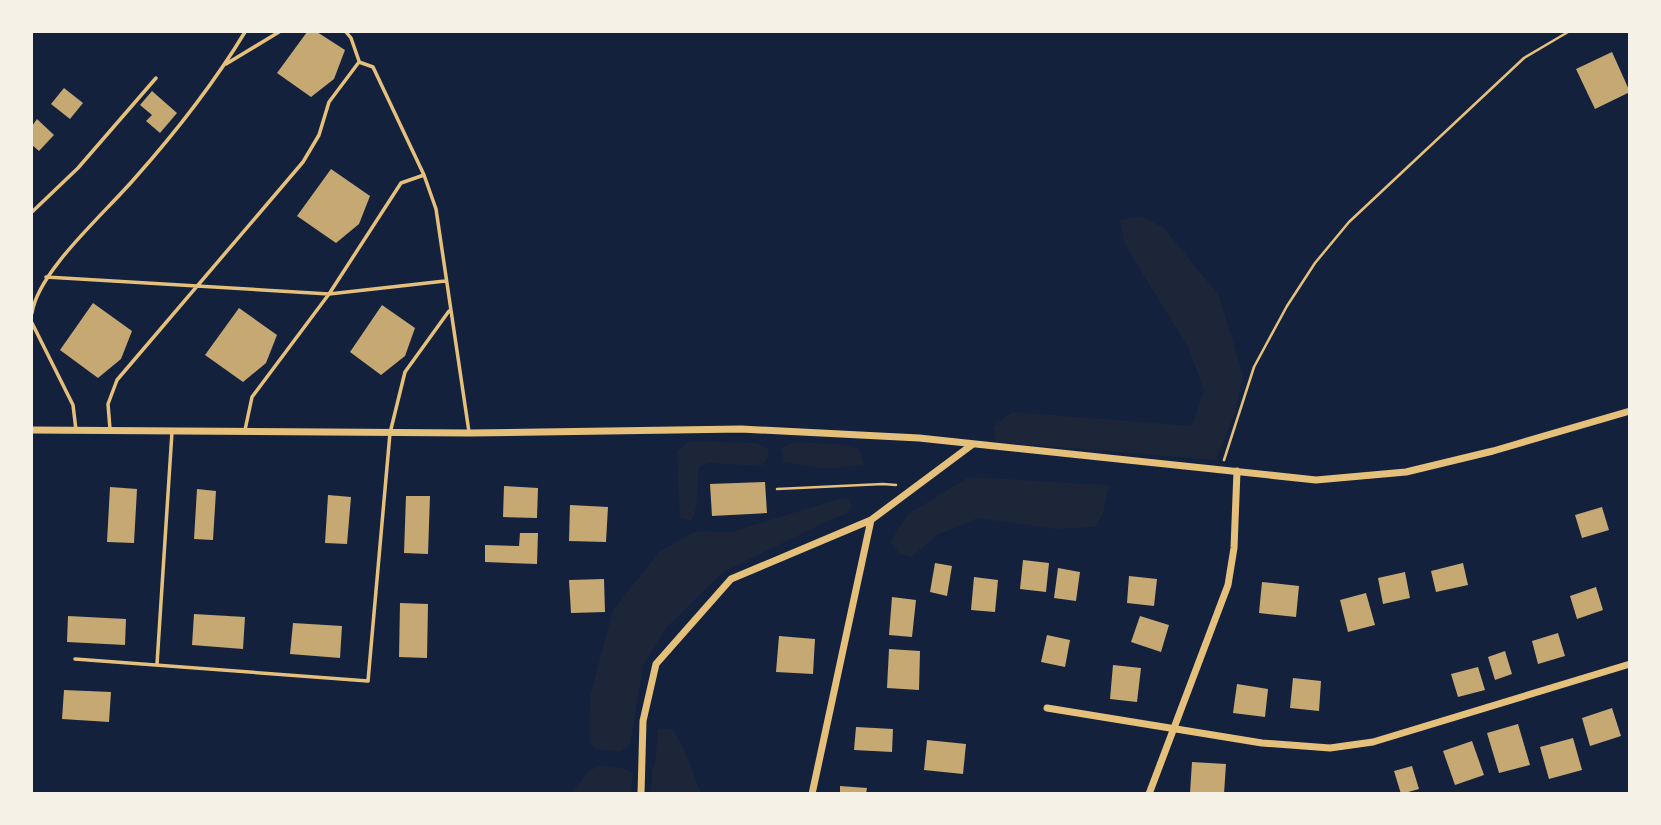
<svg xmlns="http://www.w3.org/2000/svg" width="1661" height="825" font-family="Manrope,sans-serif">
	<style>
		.green { fill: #1d2539 }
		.building { fill: #c6a872 }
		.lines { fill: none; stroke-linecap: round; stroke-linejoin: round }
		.path { stroke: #e5c07b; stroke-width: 2.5 }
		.service { stroke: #e5c07b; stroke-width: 3.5 }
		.minor { stroke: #e5c07b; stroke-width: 7 }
	</style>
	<rect width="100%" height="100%" fill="#14213d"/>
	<path class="green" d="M1141,216L1164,228L1219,296L1243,375L1235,413L1216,460L996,442L993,427L1012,412L1192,426L1204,390L1188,347L1125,245L1120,220Z
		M690,441L757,443L768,449V458L761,466L710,463L700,466C694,484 701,506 691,521L680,518L677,451Z
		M795,442L837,444L859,449L864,465L823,469L784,462L781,448Z
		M969,477L1109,485L1103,513L1095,527L1056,529L978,518L937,535L911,557L900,554L890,542L908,514Z
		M842,498L849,500L852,507L847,514L830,520L723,572L666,628L643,666L630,744L621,752L595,749L589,742L590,696L613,610L659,552L696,531L731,532Z
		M658,729H673L684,749L701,793H651L652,770L655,765Z
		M599,765L627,769L633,774L631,793H571L587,773Z"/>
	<path class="building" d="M307,32H317L345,50L334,79L311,97L277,73Z
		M1612,52L1630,92L1595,109L1576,69Z
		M64,88L83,103L70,119L51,104Z
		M152,91L177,113L160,133L146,121L152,115L140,105Z
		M37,119L54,135L39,151L32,145V126Z
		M331,169L370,196L359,224L336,243L297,216Z
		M93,303L132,331L121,359L98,378L60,350Z
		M382,305L415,328L405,356L381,375L350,352Z
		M239,308L277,335L266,363L243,382L205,355Z
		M765,482L767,513L712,516L710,484Z
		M504,486L538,488L537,518L503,517Z
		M110,487L137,489L134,543L107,542Z
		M197,489L216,491L213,540L194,539Z
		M328,495L351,497L347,544L325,543Z
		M406,496H430L428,554L404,553Z
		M570,505L608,507L606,542L569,541Z
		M1602,507L1609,530L1582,538L1575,515Z
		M520,533H538L537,564L485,562V545L519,546Z
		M1023,560L1049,563L1046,592L1020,589Z
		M935,563L952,566L947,596L930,592Z
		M1463,563L1468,585L1436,592L1431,571Z
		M1058,568L1080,572L1076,601L1054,598Z
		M1405,572L1410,598L1383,604L1378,578Z
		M1129,576L1157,579L1154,606L1127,603Z
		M974,577L998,580L995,612L971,610Z
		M604,579L605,612L571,613L569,580Z
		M1262,582L1299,586L1296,617L1259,613Z
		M1596,587L1603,610L1577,619L1570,596Z
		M1366,593L1375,625L1348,632L1340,600Z
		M892,597L916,600L912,637L889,635Z
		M400,603L428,604L427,658L399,657Z
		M194,614L245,617L243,649L192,645Z
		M68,616L126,619L125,645L67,642Z
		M1140,616L1169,625L1161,652L1131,642Z
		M293,623L342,626L340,658L290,654Z
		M1558,633L1565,656L1538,664L1532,641Z
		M1047,635L1070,640L1065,667L1041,662Z
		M779,636L815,639L813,674L776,672Z
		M889,649L920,651L919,690L887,688Z
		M1505,651L1512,674L1495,680L1488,657Z
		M1113,665L1141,668L1137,702L1110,699Z
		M1478,667L1485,690L1458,697L1451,674Z
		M1293,678L1321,681L1319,711L1290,708Z
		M1237,684L1268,689L1265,717L1233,713Z
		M64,690L111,692L109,722L62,719Z
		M1612,708L1621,736L1590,746L1582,718Z
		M1518,724L1530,765L1499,773L1487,733Z
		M856,727L893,729L892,752L854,750Z
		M1573,738L1582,770L1549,779L1540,747Z
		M927,740L966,744L963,774L924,770Z
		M1472,741L1484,775L1455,785L1443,751Z
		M1192,762L1226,764L1224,794L1190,793Z
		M1412,766L1419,789L1401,794L1394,771Z
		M840,786L867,788L866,794H840Z"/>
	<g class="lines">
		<path class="path" d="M1224,460L1254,367L1287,306L1315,263L1349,222L1524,58L1568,32
			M777,489L883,484L896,485"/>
		<path class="service" d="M346,32L351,38L359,61
			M226,64L279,32
			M32,212L78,168L156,78
			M46,277L329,294L445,281
			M32,313C38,271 106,212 135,178C175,133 214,83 245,32
			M32,323L73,405L76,430
			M110,429L108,404L117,380L303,162L319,135L329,102L359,62L373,67L424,175L436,209L469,432
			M245,430L252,397L329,294L401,183L424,175
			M75,659L368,681L390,433L405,372L449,311
			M157,664L172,432"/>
		<path class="minor" d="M32,430L470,433L741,429L919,438L1316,480L1406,472L1493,451L1630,411
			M1047,708L1262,743L1330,748L1373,742L1630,664
			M641,794L643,721L656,664L731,579L871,520L973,444
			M812,794L871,520
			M1149,794L1228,585L1234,548L1237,471"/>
	</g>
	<rect width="1661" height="825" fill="none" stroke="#f6f1e7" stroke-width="66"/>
</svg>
